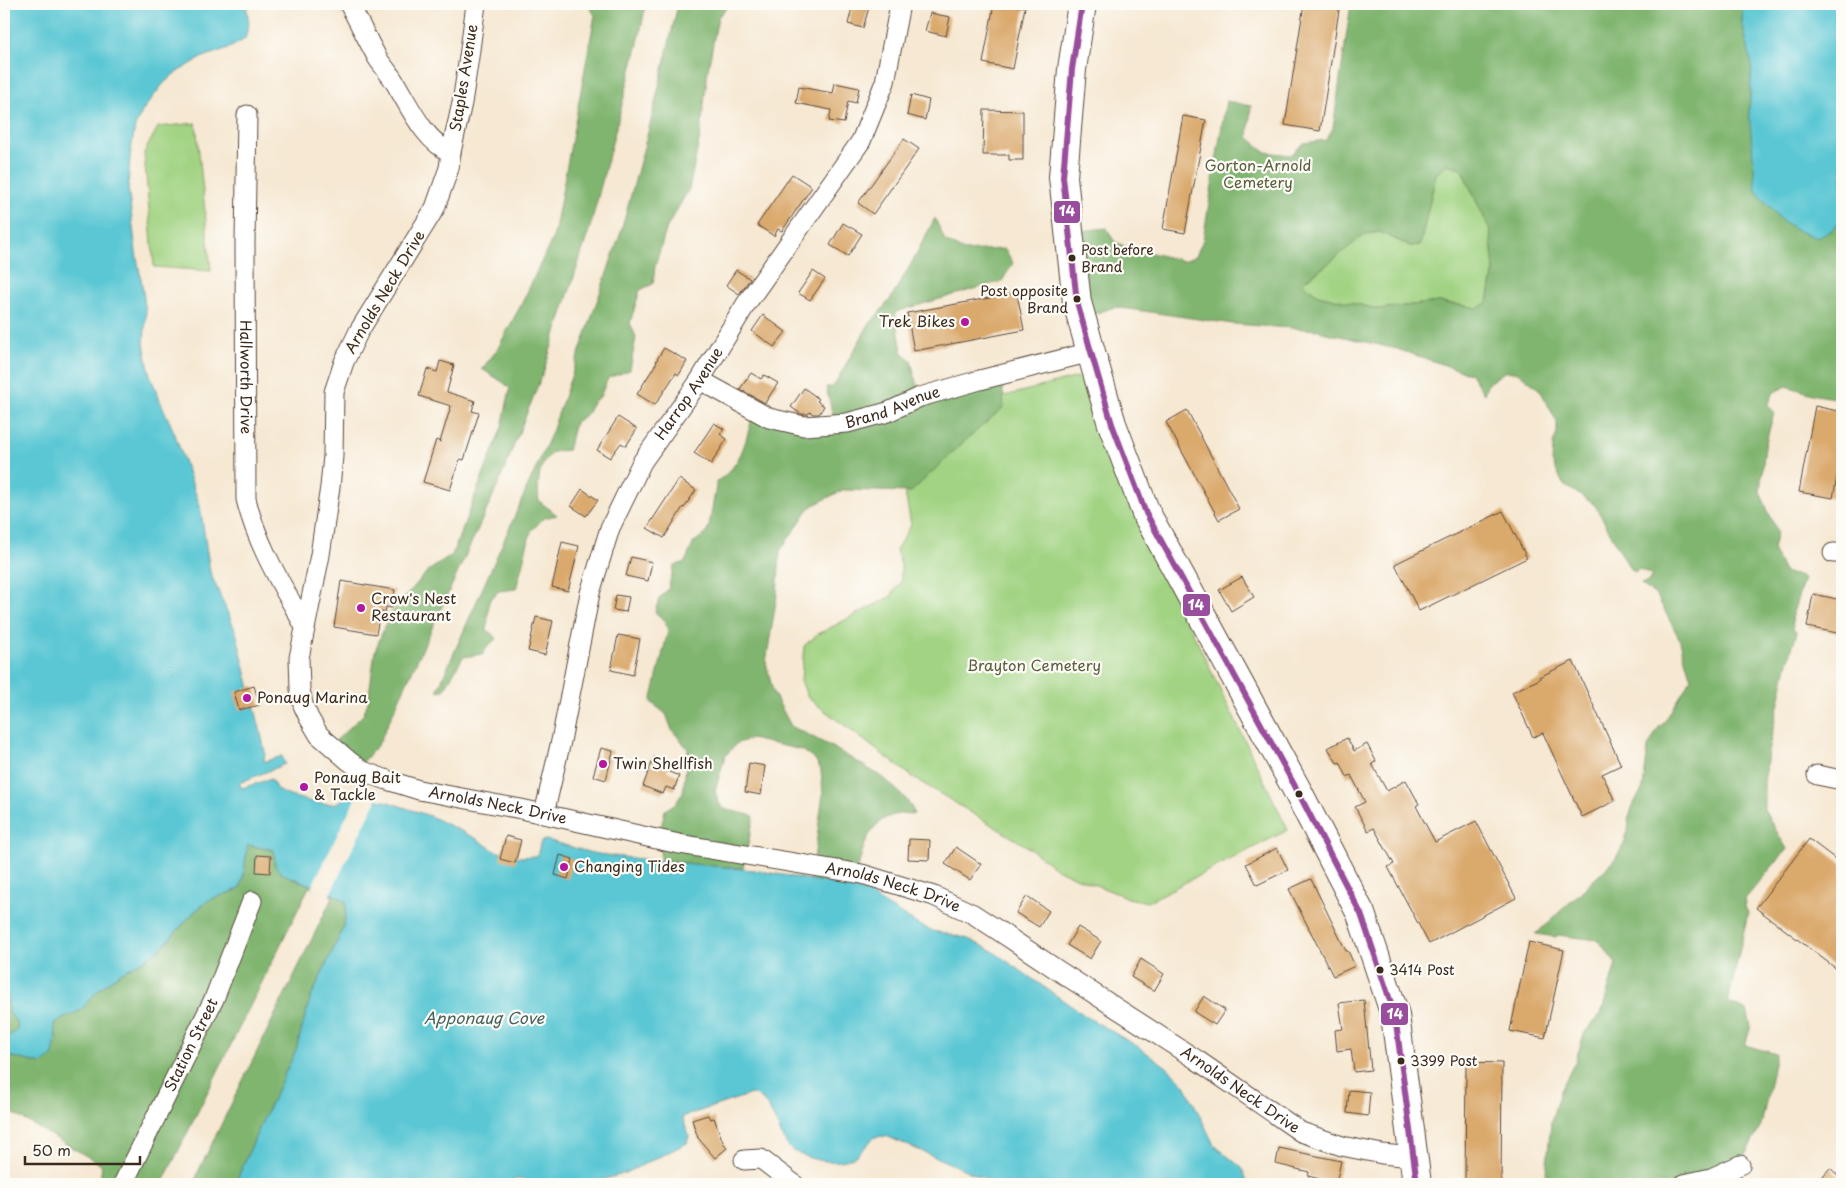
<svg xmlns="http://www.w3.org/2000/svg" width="1846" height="1188" font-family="'Playpen Sans',sans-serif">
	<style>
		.green { fill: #a1d382; stroke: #6e7e50 }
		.forest { fill: #80b570; stroke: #5e7047; fill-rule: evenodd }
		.water { fill: #5bc7d4; stroke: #4b7879 }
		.pier { fill: #f6e8d2 }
		.building { fill: #daa96c }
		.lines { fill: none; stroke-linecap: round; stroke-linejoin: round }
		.minor-casing { stroke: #574639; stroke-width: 21 }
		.primary-casing { stroke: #574639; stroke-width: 30 }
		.minor { stroke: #fff; stroke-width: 19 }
		.primary { stroke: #fff; stroke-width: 28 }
		.bus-1-casing { stroke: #fdfcf7; stroke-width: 10 }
		.bus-1 { stroke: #994d9d; stroke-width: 6 }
		.bus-dot { fill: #3b2a1e; stroke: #fdfcf7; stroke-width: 2 }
		.poi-dot { fill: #b5179e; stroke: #fdfcf7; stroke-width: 2 }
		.labels { text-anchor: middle; stroke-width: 4.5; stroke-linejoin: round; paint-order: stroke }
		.bus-label { font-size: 14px; fill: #3b2a1e; stroke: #fdfcf7; text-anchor: start }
		.street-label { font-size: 15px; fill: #3b2a1e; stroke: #fdfcf7 }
		.park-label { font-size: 15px; fill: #5a5d3c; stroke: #fdfcf7 }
		.poi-label { font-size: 15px; fill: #3b2a1e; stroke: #fdfcf7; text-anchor: start }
		.water-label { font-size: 16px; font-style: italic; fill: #46615e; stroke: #fdfcf7 }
		.line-badge { stroke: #fdfcf7; stroke-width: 2 }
		.badge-label { font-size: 14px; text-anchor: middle; font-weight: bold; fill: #fff }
	</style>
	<rect width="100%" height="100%" fill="#fdfcf7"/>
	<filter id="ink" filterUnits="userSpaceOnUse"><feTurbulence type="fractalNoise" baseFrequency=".02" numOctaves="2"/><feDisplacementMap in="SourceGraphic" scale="10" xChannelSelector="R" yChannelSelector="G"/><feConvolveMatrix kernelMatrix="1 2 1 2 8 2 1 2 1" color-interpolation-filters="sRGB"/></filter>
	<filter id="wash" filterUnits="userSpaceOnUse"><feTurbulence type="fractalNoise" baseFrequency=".0096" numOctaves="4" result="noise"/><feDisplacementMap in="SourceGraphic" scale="20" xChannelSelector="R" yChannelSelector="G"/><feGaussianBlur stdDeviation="1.12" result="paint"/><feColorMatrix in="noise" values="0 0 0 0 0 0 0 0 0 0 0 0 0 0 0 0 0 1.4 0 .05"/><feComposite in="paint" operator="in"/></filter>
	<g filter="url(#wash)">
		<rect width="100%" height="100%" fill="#f6e8d2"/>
		<path class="green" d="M196,123L211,271L154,267L144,153L158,127Z
			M1447,164L1461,168L1490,230L1494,269L1488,302L1478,308L1439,302L1377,309L1318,295L1303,284L1305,280L1324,267L1364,234L1380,232L1410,246L1420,245L1436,174Z
			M1078,377L1136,515L1288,830L1147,902L1128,898L1058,870L1028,847L914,778L808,698L801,681L804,646L818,634L890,597L901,582V565L896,550L911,525L893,425Z"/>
		<path class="forest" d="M587,4H646L638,43L591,224L544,370L499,483L379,743L360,766L330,746L363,715L368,702L375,651L389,615L428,571L452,555L502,427L510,389L504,383L482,369L497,350L523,301L554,235L595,15Z
			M678,4H730L718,17L708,70L700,137L689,189L667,227L655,266L653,284L640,290L630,323L636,337L630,370L608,378L600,397L594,401L587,414L575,422L568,450C563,451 556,450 552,453C538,462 537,487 539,501L557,515L544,518L531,531L516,589L499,591L489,601L487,630L497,638L488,646L483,654L463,657L444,690L437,691L552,432L621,232L651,121Z
			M1351,4H1743L1742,22L1752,65L1749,111L1832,230L1842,218V305L1839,322L1842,341V399L1816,395L1787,386L1774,392L1768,405L1774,412L1765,446L1760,492L1777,532L1773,549L1784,572L1804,578L1792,616L1793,629L1797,632L1787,665L1768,752L1764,782V810L1787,849L1745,899V907L1748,913L1728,1002L1747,1011L1751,1026L1745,1045L1776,1054L1761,1126L1739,1166L1689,1184H1549L1546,1173L1551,1122L1560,1091L1575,1062L1585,1032L1601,1014L1616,964L1598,940L1557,935L1556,937L1536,934L1614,861L1624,844L1629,825L1628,819L1634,803L1643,788L1648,747L1659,727L1663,724L1691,679L1679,638L1657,596L1641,584L1648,582L1652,575L1640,569L1634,572L1629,567L1595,505L1563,484L1552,462L1553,444L1557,433V422L1540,390L1519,373L1506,371L1488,383L1484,394L1471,374L1397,349L1322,332L1320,330L1233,324L1115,307L1081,318L1071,232L1107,228L1114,241L1124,246L1183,261L1196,256L1203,240L1226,101L1251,106L1248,137L1265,152L1291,155L1304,143L1326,140L1333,128ZM1447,164L1461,168L1490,230L1494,269L1488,302L1478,308L1439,302L1377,309L1318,295L1303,284L1305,280L1324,267L1365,234L1380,232L1410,246L1420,245L1436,174Z
			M935,218L945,241L964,251L1005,249L1013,263L1002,281L895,312L902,351L911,361L920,396L1002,378L1004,407L966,440L911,492L843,490L810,507L780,551L777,595L766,662L773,692L791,726L832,747L884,778L906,799L913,810L914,814C867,808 860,853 855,888L811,880L823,794L821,770L815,759L802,750L751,739L737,743L725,756L715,791L718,802L724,809L754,816L743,868L708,866L660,859L661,841L658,840L665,810L676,803L683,792L688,749L672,730L666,714L651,702L668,631L665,622L655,612L659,599L668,589L674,566L685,562L694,542L706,534L709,526L717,481C742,466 746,440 753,414L835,424L826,387H833L868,326L889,301L910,266Z
			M247,845L274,850L275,865L294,879L337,896L346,902V914L342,931L310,999L296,1050L262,1122L235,1184H194L199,1170L333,896L309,887L162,1184H101L100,1181L102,1165L4,1108V1059L9,1056L42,1064L56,1039L54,1023L81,1010L98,990L122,972L149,957L162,947L194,912L209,900L239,889C246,876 245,860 247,845Z
			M4,993L7,995L9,1012L18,1025L16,1031L4,1039Z"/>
		<path class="water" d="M4,4H246L249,23L245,39L231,47L201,58L174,74L163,84L143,110L135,126L130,157L128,187L136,252L142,284L146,313L144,344L150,375L161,403L174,432L200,506L210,572L236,632L260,729L265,752L264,762L282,756L285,764L239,783L242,788L271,779L277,790L290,796L316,803L334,804L352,795L385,801L430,816L477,839L495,851L520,857L537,856L541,841L547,840L592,853L612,856L754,870L841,885L864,891L917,924L933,931L966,938L991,950L1087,1017L1137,1046L1167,1067L1185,1085L1214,1145L1242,1168L1248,1184H998L886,1136L874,1137C867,1145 860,1154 851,1158C836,1166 799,1159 788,1146C777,1132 771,1097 751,1094L682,1117L689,1136L687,1143L626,1173L591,1183L576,1184L537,1183L518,1179L497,1184H235L262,1122L296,1050L310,999L342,931L346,914V902L337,896L281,873L275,865L274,850L248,845C244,860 246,876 239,889L209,900L194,912L162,947L149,957L122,972L98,990L81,1010L54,1023L56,1039L53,1055L42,1064L9,1056L4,1059V1039L16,1031L18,1025L9,1012L7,995L4,993Z
			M1743,4H1842V218L1832,230L1818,238L1798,231L1781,220L1756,191L1749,111L1752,65L1742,22Z"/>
		<path class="pier" d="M358,793L378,797L329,896L311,888Z"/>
		<g id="blocks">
			<path class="building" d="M853,4H870L863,28L848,24Z
				M994,4H1008L1025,7L1013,69L983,63Z
				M1304,4H1340L1320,131L1285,125Z
				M930,13L950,17L946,36L925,31Z
				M835,83L859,88L856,103L848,101L844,123L829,121L831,110L796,103L799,87L833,93Z
				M911,95L929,100L925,120L907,115Z
				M984,110L1023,111V160H1009V155H983Z
				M1183,116L1206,120L1185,233L1163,229Z
				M904,139L919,149L873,214L858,203Z
				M792,174L812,187L782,231L778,229L774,236L757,225Z
				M843,223L862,234L848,256L830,245Z
				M736,270L750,279L739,294L726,285Z
				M813,271L825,279L810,300L798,293Z
				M1017,293L1024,330L914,351L907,313Z
				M763,315L786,332L774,347L752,331Z
				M664,348L687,361L679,375L676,373L655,405L637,394L657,362L656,361Z
				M440,361L454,365L447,392L475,401L472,411L479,413L464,460L460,459L450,490L423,482L436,440L440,442L451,406L419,396L427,369L437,372Z
				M751,373L761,379L764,375L778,383L765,403L740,389Z
				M804,388L819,399L817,401L824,406L819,414H813L810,412L808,414H801L791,407Z
				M1815,406L1842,412V450L1833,498L1799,492Z
				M1187,410L1239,509L1219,520L1166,422Z
				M618,417L637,429L626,446L621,443L610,458L597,450Z
				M714,423L724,429L720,434L727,439L711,464L694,453Z
				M679,479L696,490L684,508L683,507L664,538L647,528Z
				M582,489L598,500L586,516L571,506Z
				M1503,511L1527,558L1419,611L1395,564Z
				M562,542L579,546L568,591L552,587Z
				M631,557L652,562L648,581L626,576Z
				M1242,577L1254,597L1231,611L1219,590Z
				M341,581L395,590L392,608L386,607L385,613L380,612L376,634L334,627Z
				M1813,594L1842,600V634L1807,627Z
				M616,595L629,597L626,612L613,610Z
				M536,617L553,621L545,655L528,651Z
				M618,635L640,639L633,675L611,670Z
				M1573,661L1621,765L1602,774L1615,801L1582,817L1543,733L1533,737L1512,692L1540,679L1539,677Z
				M254,686L260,705L239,710L234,692Z
				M1347,738L1354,751L1367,744L1376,761L1372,764L1387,791L1406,780L1419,804L1416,806L1435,842L1476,821L1516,898L1429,944L1388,867L1394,864L1374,828L1368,831L1355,807L1365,802L1351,775L1347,777L1340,762L1337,763L1328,748Z
				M601,748L613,751L606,780L593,776Z
				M654,757L670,763L667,771L679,776L674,790L666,787L663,794L643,786Z
				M749,763L765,766L761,795L745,792Z
				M506,836L521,840L515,863L500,859Z
				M909,839L930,840L929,860L908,859Z
				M1809,839L1842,864V973L1756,908Z
				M956,847L981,864L970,880L945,864Z
				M1277,848L1288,870L1257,885L1246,864Z
				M257,855L271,856L270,873L256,872Z
				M560,855L573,859L568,879L555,875Z
				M1311,879L1346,951H1348L1355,966L1333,976L1289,889Z
				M1027,896L1049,911L1039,927L1016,913Z
				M1078,927L1101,941L1090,959L1067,945Z
				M1529,942L1564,950L1545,1038L1510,1031Z
				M1141,959L1164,974L1154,991L1131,977Z
				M1204,996L1225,1010L1215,1025L1194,1012Z
				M1364,1000L1371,1070L1354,1072L1351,1049L1337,1051L1335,1030L1343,1029L1339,1003Z
				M1466,1062L1502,1063L1501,1184H1465Z
				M1349,1090L1370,1092L1368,1116L1347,1113Z
				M708,1115L710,1119L714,1118L723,1142L727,1148L715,1158L698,1138L692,1120Z
				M1279,1148L1341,1161L1336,1183L1308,1176L1309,1172L1276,1164Z
				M1830,1168L1842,1179V1184H1816Z"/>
		</g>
	</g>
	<g filter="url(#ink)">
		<use href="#blocks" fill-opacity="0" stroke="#574639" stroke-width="1"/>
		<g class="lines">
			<g class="minor-casing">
				<g id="minor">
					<path d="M349,4C359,22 368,41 378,59C383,66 389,73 394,81C408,103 425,143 451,152"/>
					<path id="s1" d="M476,4L469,57L462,103L451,152L449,168L435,208L359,331L344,362L334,392L333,456L330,487L320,555L299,658L300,689L303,705L309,718L319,735L349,761L363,771L387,780L419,790L521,809L679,844L862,874L934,896L973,914L993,927L1062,973L1197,1060L1301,1132L1342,1146L1382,1154L1412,1157"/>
					<path id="s2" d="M247,115L245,243L246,499C257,545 282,585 305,627"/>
					<path id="s3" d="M700,380L769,418L804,426L847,423L888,412L920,397L980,380L1091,352"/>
					<path d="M1833,553H1842"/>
					<path d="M1817,775L1842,780"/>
					<path id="s4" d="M544,814L561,741L590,593L610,528L642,462L700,380L746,304L861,141L885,82L900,4"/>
					<path d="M744,1160L761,1159L794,1184"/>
					<path id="s5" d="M123,1184L214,999L252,901"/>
					<path d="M1684,1184L1711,1178L1740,1165"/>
				</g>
			</g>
			<g class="primary-casing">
				<path id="primary" d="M1082,4L1072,69L1063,177L1077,302L1091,352L1112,424L1146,513L1297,790L1361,914L1395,1015L1417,1184"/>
			</g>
			<use href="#minor" class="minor"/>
			<use href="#primary" class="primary"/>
			<g class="bus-1-casing">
				<path id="bus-1" d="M1082,4L1072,69L1063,177L1077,302L1091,352L1112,424L1146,513L1297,790L1361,914L1395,1015L1417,1184"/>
			</g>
			<use href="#bus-1" class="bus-1"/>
		</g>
	</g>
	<g class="bus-dot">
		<circle cx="1072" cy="258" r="4.5"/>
		<circle cx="1077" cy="299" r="4.5"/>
		<circle cx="1299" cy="794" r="4.5"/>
		<circle cx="1380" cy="970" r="4.5"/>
		<circle cx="1401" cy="1061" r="4.5"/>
	</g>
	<g class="poi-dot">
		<circle cx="965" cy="322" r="5"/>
		<circle cx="361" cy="608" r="5"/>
		<circle cx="247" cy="698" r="5"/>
		<circle cx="603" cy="764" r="5"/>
		<circle cx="304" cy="787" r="5"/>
		<circle cx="564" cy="867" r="5"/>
	</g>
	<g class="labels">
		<g class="bus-label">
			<text x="1081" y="255">Post before<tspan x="1081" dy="17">Brand</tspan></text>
			<text x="1068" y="296" text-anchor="end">Post opposite<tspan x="1068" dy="17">Brand</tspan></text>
			<text x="1389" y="975">3414 Post</text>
			<text x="1410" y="1066">3399 Post</text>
		</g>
		<g class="street-label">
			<text transform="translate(464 78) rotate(-81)" y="5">Staples Avenue</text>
			<text transform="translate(385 292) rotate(-59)" y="5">Arnolds Neck Drive</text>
			<text dy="5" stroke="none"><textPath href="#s2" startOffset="262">Hallworth Drive</textPath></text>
			<text dy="5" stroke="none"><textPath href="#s4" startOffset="450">Harrop Avenue</textPath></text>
			<text dy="5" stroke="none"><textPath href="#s3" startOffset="206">Brand Avenue</textPath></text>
			<text dy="5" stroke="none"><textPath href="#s1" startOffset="966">Arnolds Neck Drive</textPath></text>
			<text dy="5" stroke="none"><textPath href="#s1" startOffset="1370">Arnolds Neck Drive</textPath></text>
			<text dy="5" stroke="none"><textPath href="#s5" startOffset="155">Station Street</textPath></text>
			<text dy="5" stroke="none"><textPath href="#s1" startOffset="1775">Arnolds Neck Drive</textPath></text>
		</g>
		<g class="park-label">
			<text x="1258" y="171">Gorton-Arnold<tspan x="1258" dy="17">Cemetery</tspan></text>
			<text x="1034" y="671">Brayton Cemetery</text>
		</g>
		<g class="poi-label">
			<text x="955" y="327" text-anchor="end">Trek Bikes</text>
			<text x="371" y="604">Crow's Nest<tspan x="371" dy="17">Restaurant</tspan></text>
			<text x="257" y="703">Ponaug Marina</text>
			<text x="613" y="769">Twin Shellfish</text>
			<text x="314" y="783">Ponaug Bait<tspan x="314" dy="17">&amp; Tackle</tspan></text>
			<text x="574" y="872">Changing Tides</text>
		</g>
		<g class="water-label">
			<text x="484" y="1024">Apponaug Cove</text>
		</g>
	</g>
	<g class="line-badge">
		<rect x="1053" y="200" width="28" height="24" rx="5" fill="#994d9d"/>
		<rect x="1182" y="593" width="29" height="24" rx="5" fill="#994d9d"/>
		<rect x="1380" y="1002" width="29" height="24" rx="5" fill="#994d9d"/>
	</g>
	<g class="badge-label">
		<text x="1067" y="216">14</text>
		<text x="1196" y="610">14</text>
		<text x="1395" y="1019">14</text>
	</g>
	<rect width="1846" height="1188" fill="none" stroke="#fdfcf7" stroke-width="20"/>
	<path d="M25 1156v8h115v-8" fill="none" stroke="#3b2a1e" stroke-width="2.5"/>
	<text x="32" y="1156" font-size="15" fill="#3b2a1e" stroke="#fdfcf7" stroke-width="4" paint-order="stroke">50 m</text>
</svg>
